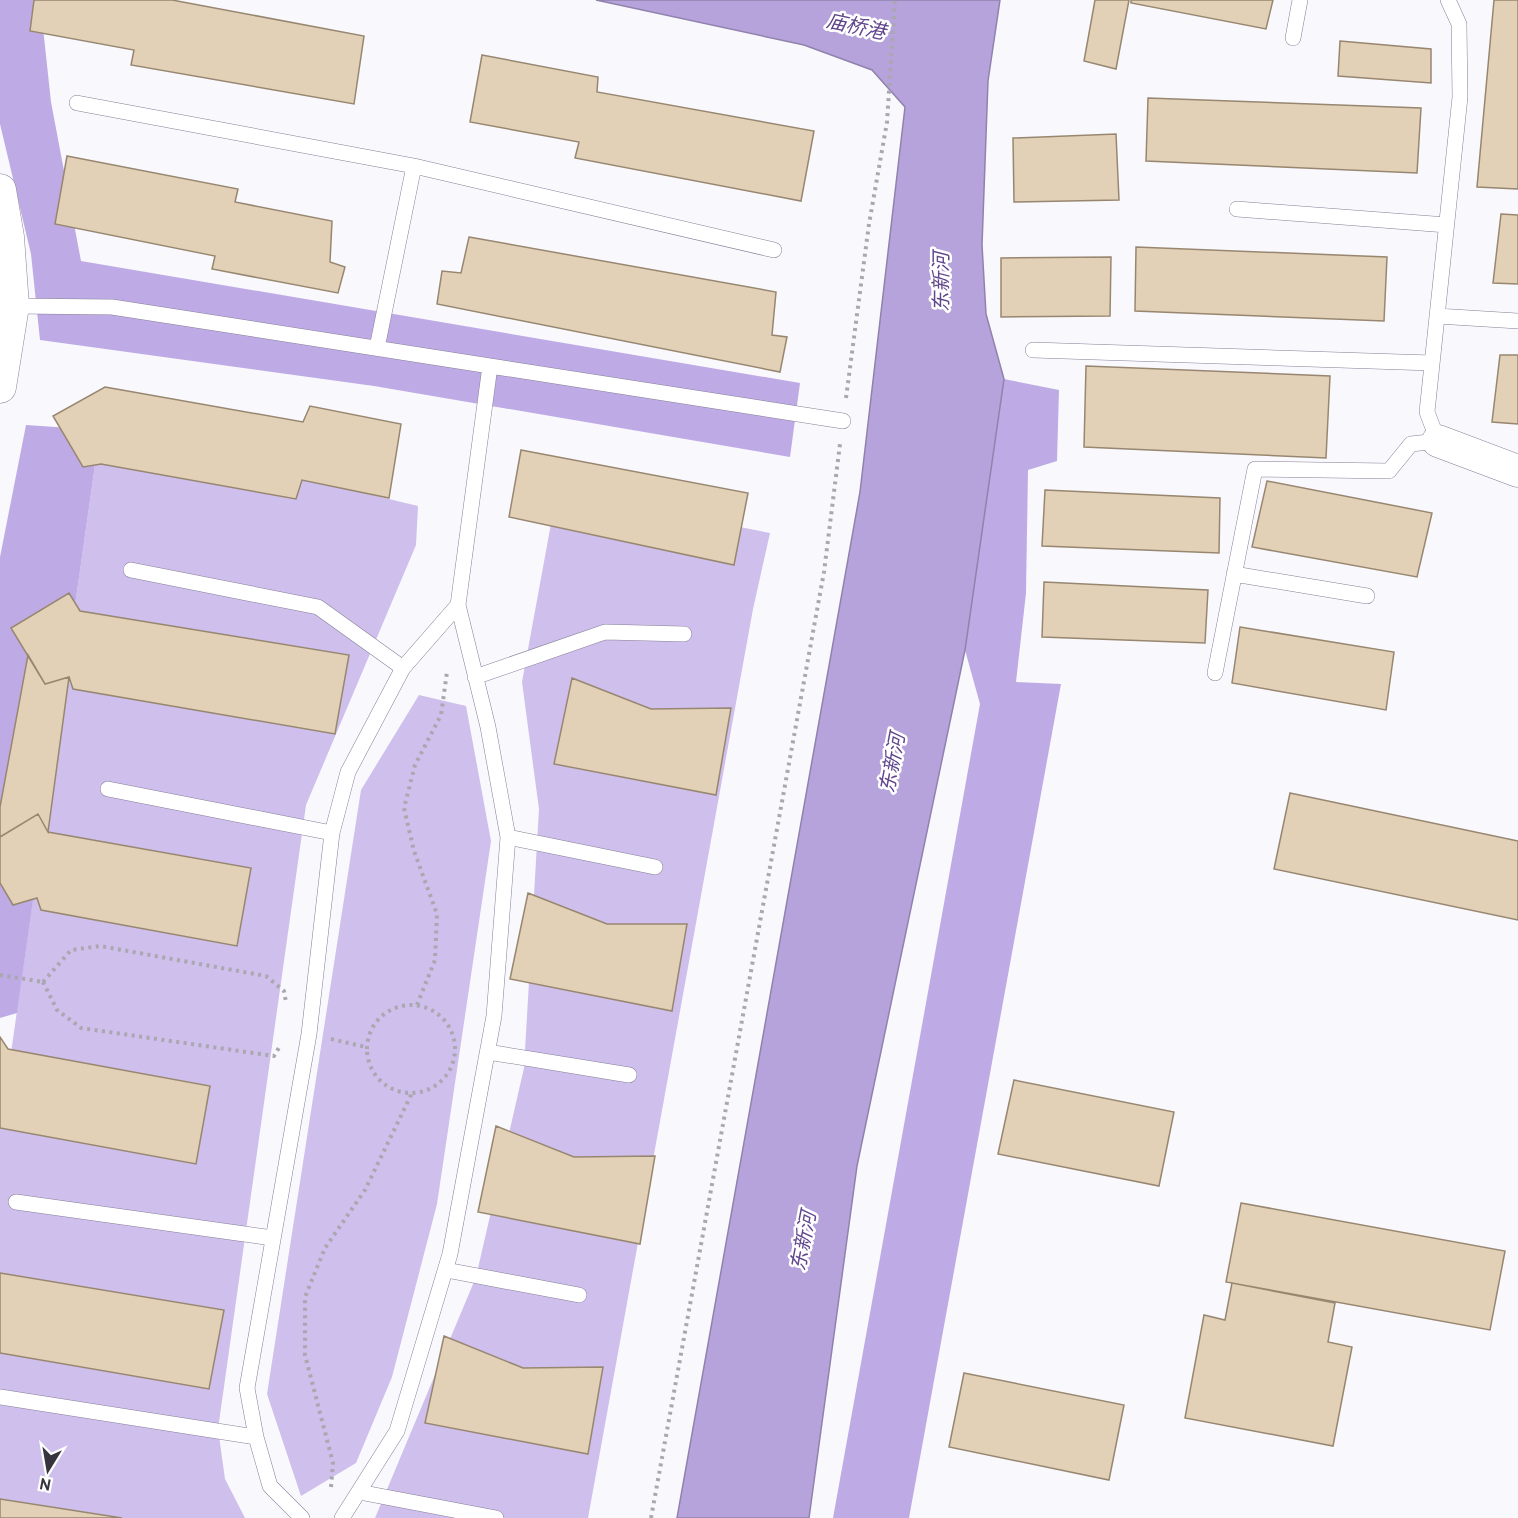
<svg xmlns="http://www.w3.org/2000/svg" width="1518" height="1518" font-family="Overpass,'Noto Sans SC',sans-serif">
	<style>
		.green { fill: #cebfec }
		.forest { fill: #beabe5 }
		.water { fill: #b6a3dc; stroke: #9082ad; stroke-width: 1.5 }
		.building { fill: #e2d0b7; stroke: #988770; stroke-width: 1.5 }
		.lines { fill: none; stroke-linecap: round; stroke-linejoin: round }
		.lane-casing { stroke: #877f98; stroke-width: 16 }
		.street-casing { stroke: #877f98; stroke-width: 33 }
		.path { stroke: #aaa7af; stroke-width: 4; stroke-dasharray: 3 4.5; stroke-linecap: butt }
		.lane { stroke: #fff; stroke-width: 15 }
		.street { stroke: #fff; stroke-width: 32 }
		.labels { text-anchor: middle; stroke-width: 5; stroke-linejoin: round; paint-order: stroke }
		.water-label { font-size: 20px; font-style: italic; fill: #61468d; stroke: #fff }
	</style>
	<rect width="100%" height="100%" fill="#f9f8fd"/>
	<path class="green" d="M100,430L418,506L416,545L306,805L218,1429L225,1479L245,1518H0V1130Z
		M557,491L770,533L753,609L588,1518H375L476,1277L524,1068L539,809L522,682Z
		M419,695L466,706L491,841L437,1204L392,1377L356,1463L301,1496L267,1394L361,790Z"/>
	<path class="forest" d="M0,0H40L51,102L81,261L800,383L790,457L374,386L40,340L31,254L0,124Z
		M1004,379L1059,390L1057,461L1028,470L1026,593L1016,682L1061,684L909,1518H833L980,704L965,650Z
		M26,425L100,430L17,1013L0,1018V557Z"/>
	<path class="water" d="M596,0H1000L988,81L982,245L986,314L1004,379L965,650L857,1166L809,1518H677L860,492L905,107L872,70L804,45Z"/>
	<path class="building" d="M34,0H172L364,36L354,104L131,65L134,50L30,31Z
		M1095,0H1129L1116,69L1084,61Z
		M1131,0H1273L1266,29L1131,3Z
		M1494,0H1518V189L1477,187Z
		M1340,41L1431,49V83L1338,76Z
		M482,55L598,77L597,92L814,131L801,201L575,158L579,142L470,122Z
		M1148,98L1421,108L1417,173L1146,161Z
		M1116,134L1119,200L1014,202L1013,138Z
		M67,156L238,189L235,202L332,221L330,262L345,267L338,293L212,269L215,256L55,224Z
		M1501,214L1518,215V284L1493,283Z
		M469,237L776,292L772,335L787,337L780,372L437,304L442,271L461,273Z
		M1136,247L1387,257L1384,321L1135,311Z
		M1111,257L1110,316L1001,317V258Z
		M1500,355H1518V424L1492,422Z
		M1086,366L1330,376L1326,458L1084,447Z
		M105,387L303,422L310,406L401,424L389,498L302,480L296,499L101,464L83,467L53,416Z
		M521,450L748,493L734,565L509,517Z
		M1267,481L1432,513L1417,577L1252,547Z
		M1045,490L1220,498L1219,553L1042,546Z
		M1044,582L1208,590L1205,643L1042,637Z
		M69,593L80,611L349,655L335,734L73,689L69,677L45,684L11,628Z
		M1240,627L1394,652L1386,710L1232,683Z
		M28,655L45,684L69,677L48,832L38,814L0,837V807Z
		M572,678L651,709L731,708L716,795L554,764Z
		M1290,793L1518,841V920L1274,869Z
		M38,814L48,832L251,868L237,946L41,910L37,898L13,905L0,883V837Z
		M528,893L607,924H687L672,1011L510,979Z
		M0,1037L8,1049L210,1086L196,1164L0,1128Z
		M1014,1080L1174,1112L1159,1186L998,1154Z
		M496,1126L574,1157L655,1156L640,1244L478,1212Z
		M1241,1203L1505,1251L1490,1330L1226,1282Z
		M0,1273L224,1310L209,1389L0,1353Z
		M1232,1283L1335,1303L1328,1342L1352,1347L1333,1446L1185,1418L1204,1315L1225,1320Z
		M444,1336L523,1368L603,1367L588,1454L425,1423Z
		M964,1373L1124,1405L1109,1480L949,1447Z
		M0,1499L122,1518H0Z"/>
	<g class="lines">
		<g class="lane-casing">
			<path id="lane" d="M1293,38L1300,0
				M77,103L414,166L774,250
				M1237,209L1447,225
				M13,306L112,307L843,421
				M1437,316L1518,321
				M377,348L414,166
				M1033,350L1432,363
				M131,570L318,607L403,668
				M1234,574L1367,596
				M1215,673L1255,469L1389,471L1411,444L1438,441L1427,412L1460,97L1459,24L1448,0
				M475,677L605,632L684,634
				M108,789L332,833
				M508,837L655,867
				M488,1052L629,1075
				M16,1202L273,1238
				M446,1270L579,1295
				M0,1397L256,1437
				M359,1492L496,1518
				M302,1518L270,1486L256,1437L247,1388L309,1034L332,833L348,772L403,668L458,605
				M342,1518L397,1431L450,1254L494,1016L508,837L488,727L458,605L490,366"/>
		</g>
		<g class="street-casing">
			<path id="street" d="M0,190L8,237L13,306L0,387
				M1438,441L1518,471"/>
		</g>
		<path class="path" d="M846,398L869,224L887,122L895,0
			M0,975L43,982
			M43,982L57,1010L81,1028L274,1056L280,1046
			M43,982L71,950L100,946L266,976L284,991L286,1002
			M367 1049a44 44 0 1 1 88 0a44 44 0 1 1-88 0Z
			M417,1005L435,960L437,914L414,851L404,808L415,765L441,715L447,672
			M331,1039L366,1047
			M331,1487L333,1463L305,1355V1297L325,1248L365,1190L412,1093
			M651,1518L824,572L840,444"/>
		<use href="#lane" class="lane"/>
		<use href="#street" class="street"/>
	</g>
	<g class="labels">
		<g class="water-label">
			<text transform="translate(856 26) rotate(12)" y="7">庙桥港</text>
			<text transform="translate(941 282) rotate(-90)" y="7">东新河</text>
			<text transform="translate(892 763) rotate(-79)" y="7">东新河</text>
			<text transform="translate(803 1241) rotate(-79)" y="7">东新河</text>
		</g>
	</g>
	<g transform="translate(48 1470) rotate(191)" stroke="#ffffff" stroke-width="4.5" paint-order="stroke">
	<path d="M0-4.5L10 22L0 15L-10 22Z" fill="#38343f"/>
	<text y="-9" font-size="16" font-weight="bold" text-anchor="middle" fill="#38343f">N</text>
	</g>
</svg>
